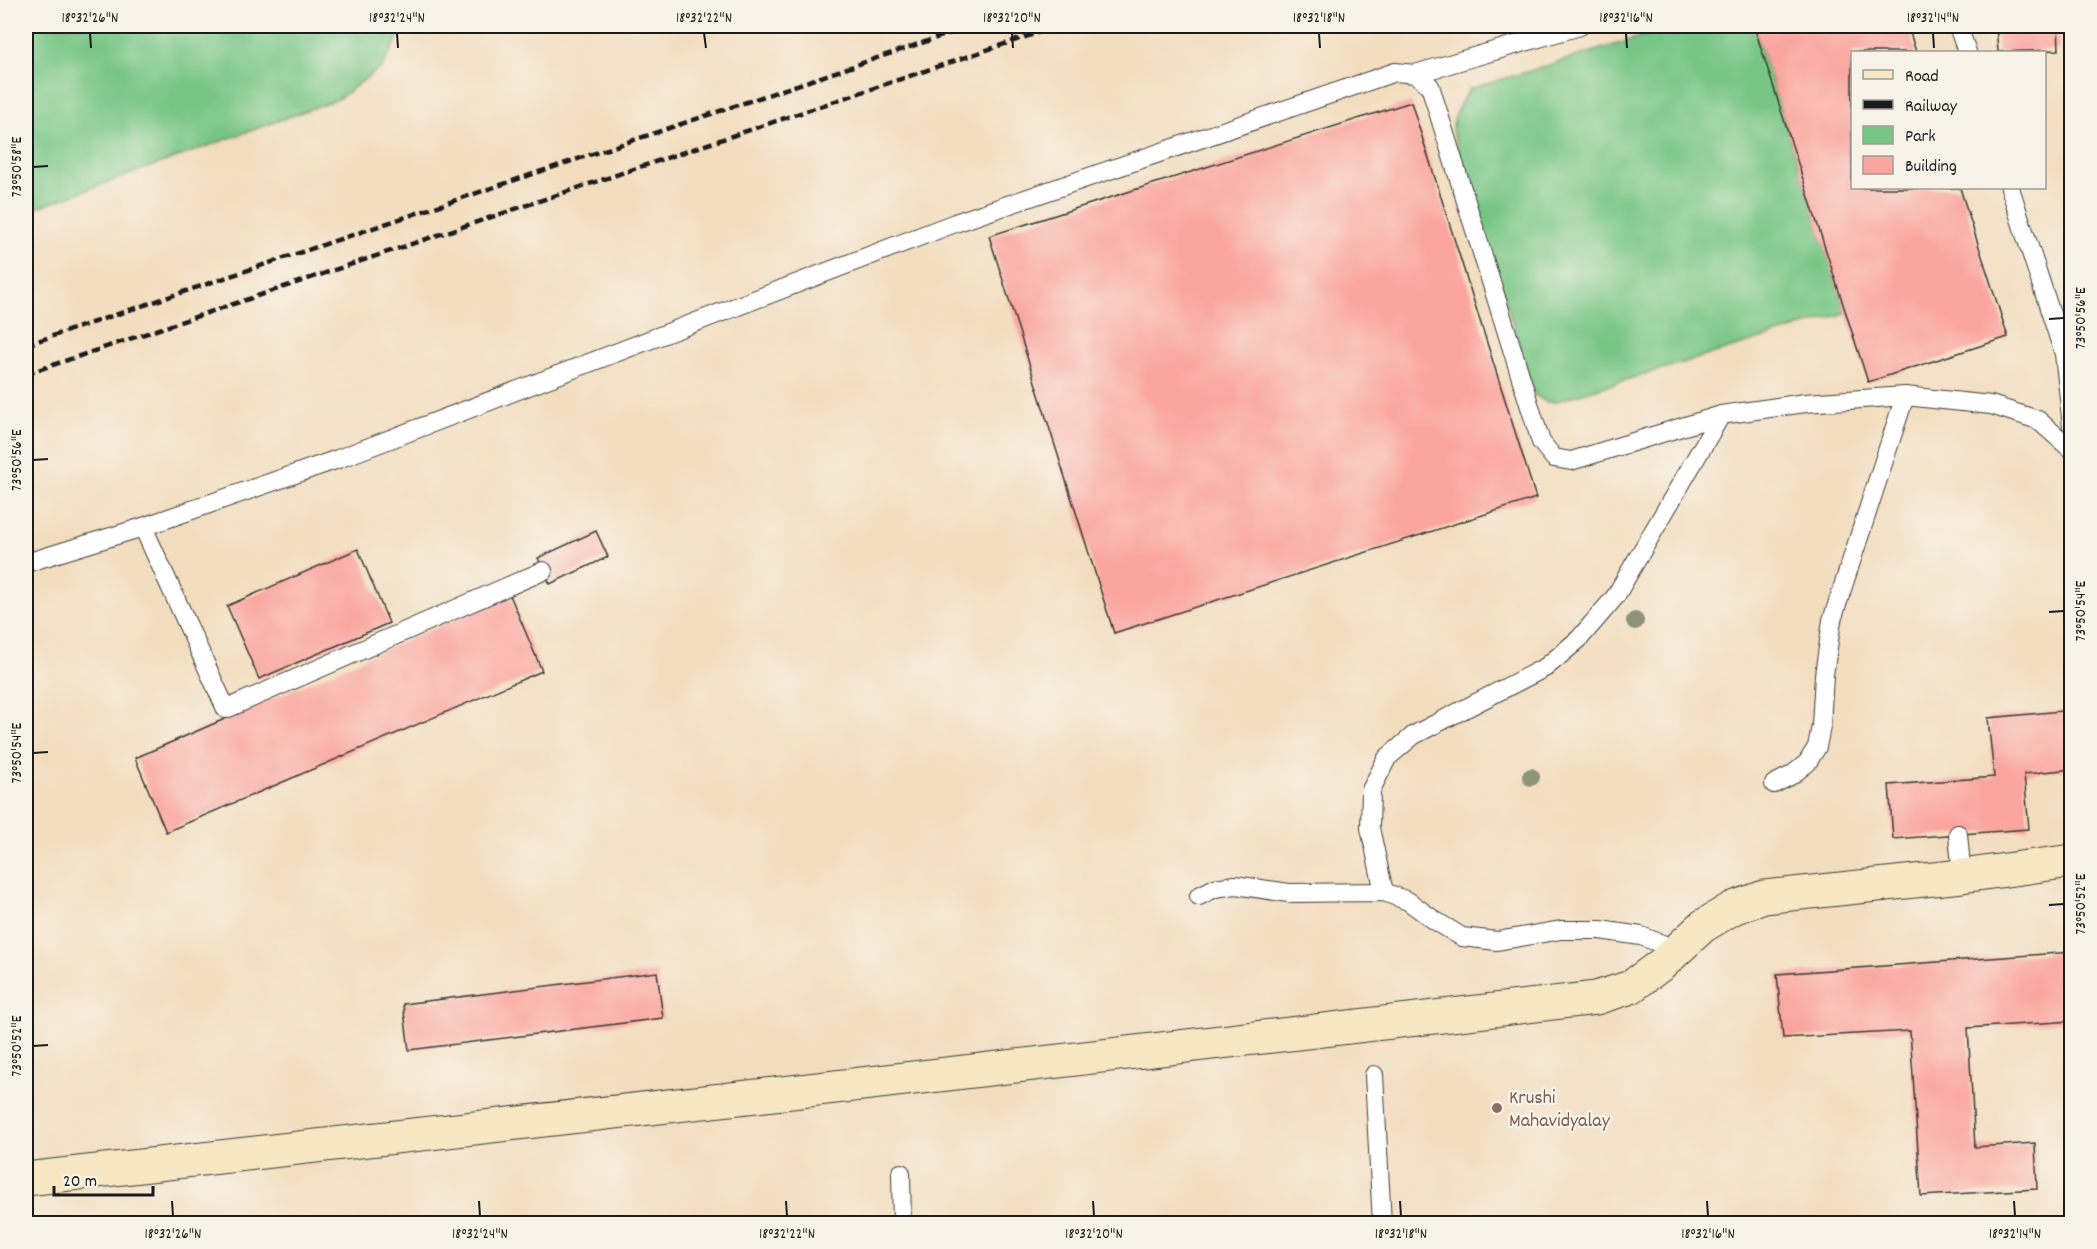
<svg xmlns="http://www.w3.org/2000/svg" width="2097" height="1249" font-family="Dekko,sans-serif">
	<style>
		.green { fill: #78c686; stroke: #4a7151; stroke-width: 1.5 }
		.building { fill: #faa59e }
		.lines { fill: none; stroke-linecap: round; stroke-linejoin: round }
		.lane-casing { stroke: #3c3934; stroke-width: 20 }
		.secondary-casing { stroke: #3c3934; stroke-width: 35 }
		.lane { stroke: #fff; stroke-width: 18 }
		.secondary { stroke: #f7e8c3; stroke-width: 33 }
		.rail { stroke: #1c1c1c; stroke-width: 4.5; stroke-dasharray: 9 4.5; stroke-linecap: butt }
		.tree { fill: #8e947a }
		.ticks { fill: none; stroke: #1c1c1c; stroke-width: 2 }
		.education-dot { fill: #8d6e63; stroke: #f7f3e8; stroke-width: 2 }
		.labels { text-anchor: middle; stroke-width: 4.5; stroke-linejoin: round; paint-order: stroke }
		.education-label { font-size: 20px; fill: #785e54; stroke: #f7f3e8; text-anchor: start }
		.neatline { fill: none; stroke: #1c1c1c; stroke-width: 2 }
		.ticks-label { font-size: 15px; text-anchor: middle; fill: #1c1c1c }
	</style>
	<rect width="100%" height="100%" fill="#f7f3e8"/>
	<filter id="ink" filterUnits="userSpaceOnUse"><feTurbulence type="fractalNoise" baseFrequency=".0167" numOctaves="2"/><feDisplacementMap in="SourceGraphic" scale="12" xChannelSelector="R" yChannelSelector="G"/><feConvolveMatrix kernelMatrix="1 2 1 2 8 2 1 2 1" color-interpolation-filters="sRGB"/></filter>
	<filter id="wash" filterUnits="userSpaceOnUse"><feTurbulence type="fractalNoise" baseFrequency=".008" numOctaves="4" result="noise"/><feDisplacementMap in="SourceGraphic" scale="24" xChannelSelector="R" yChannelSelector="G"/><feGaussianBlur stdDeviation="1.35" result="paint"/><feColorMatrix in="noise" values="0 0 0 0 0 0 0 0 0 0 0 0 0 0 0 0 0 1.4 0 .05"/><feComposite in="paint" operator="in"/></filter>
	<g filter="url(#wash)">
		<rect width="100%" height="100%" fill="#f3ddbf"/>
		<path class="green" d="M26,26H404L383,66L338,99L26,212Z
			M1676,26H1754L1846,313L1554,402H1546L1535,395L1452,130C1454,113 1460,102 1470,89Z"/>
		<g id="blocks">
			<path class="building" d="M1754,26H1908L1916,52H1852V188H1960L2008,337L1868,382Z
				M1996,26H2058L2059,50L1998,52Z
				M1411,102L1536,498L1114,633L989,236Z
				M596,531L608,557L550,584L538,558Z
				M358,549L389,623L259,679L227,606Z
				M510,595L542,671L166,832L135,758Z
				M2072,710V769L2024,774L2029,829L1893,839L1889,785L1994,777L1988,718Z
				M2072,952V1021L1968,1028L1975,1147L2035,1143L2037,1189L1921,1196L1910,1031L1783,1038L1777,974Z
				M657,972L663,1018L409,1050L403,1004Z"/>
		</g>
	</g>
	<g filter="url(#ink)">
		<use href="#blocks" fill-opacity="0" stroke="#3c3934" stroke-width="1.5"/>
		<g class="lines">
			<g class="lane-casing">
				<path id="lane" d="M1958,26L1967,52
					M1415,74L1580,26
					M2010,188L2064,354L2072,426
					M26,563L143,527
					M543,571L226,709L143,527L338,459L955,223L1395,72L1415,74L1430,86L1541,442L1554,458L1571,461L1721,415L1805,403L1905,396L1991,405L2038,420L2072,450
					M1774,784L1792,775L1807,763L1817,747L1821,726L1824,675L1832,620L1905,396
					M1958,834L1962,876
					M1384,892L1370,828L1371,790L1387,758L1414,735L1546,667L1579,639L1615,597L1721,415
					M1199,896L1215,888L1235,885L1289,893L1384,892L1408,901L1434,920L1462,937L1497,941L1561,930H1600L1641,936L1678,950
					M1374,1075L1382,1224
					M901,1173L902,1224"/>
			</g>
			<g class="secondary-casing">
				<path id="secondary" d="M26,1179L879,1082L1596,998L1631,987L1662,964L1703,926L1733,908L1764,897L1962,876L2072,861"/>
			</g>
			<use href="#lane" class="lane"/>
			<use href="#secondary" class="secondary"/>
			<path class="rail" d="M26,345L972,26
				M26,374L1058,26"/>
		</g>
		<g class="tree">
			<circle cx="1635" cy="621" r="9"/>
			<circle cx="1531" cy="777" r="9"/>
		</g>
	</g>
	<path class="ticks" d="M90,33L91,48M397,33L398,48M704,33L706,48M1012,33L1013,48M1319,33L1320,48M1626,33L1627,48M1933,33L1934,48M33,167L48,166M2049,319L2064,318M33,460L48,459M2049,612L2064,611M33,753L48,752M2049,905L2064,904M33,1046L48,1045M172,1201L173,1216M479,1201L480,1216M786,1201L787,1216M1093,1201L1094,1216M1400,1201L1401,1216M1707,1201L1708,1216M2014,1201L2015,1216"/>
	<circle class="education-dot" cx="1497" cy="1108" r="6"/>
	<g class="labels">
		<g class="education-label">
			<text x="1509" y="1103">Krushi<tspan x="1509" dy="23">Mahavidyalay</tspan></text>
		</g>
	</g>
	<rect width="2097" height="1249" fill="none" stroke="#f7f3e8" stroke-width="66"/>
	<rect x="1851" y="51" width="195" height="138" fill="#f7f3e8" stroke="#9f9d96" stroke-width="1.5"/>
	<rect x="1863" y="70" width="30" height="9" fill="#f7e8c3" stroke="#9f9d96" stroke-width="1.5"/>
	<text x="1905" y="81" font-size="18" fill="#1c1c1c">Road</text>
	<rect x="1863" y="100" width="30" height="9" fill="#1c1c1c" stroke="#9f9d96" stroke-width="1.5"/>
	<text x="1905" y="111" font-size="18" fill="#1c1c1c">Railway</text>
	<rect x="1863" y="126" width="30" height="18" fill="#78c686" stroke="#9f9d96" stroke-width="1.5"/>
	<text x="1905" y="141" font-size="18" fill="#1c1c1c">Park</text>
	<rect x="1863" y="156" width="30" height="18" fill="#faa59e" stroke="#9f9d96" stroke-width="1.5"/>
	<text x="1905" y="171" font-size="18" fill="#1c1c1c">Building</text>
	<path d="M54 1186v9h99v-9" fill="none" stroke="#1c1c1c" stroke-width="3"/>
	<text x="63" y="1186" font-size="18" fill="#1c1c1c" stroke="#f7f3e8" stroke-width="4.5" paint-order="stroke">20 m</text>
	<rect x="33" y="33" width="2031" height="1183" class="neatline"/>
	<g class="ticks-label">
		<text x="90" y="22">18°32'26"N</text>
		<text x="397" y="22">18°32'24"N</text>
		<text x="704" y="22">18°32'22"N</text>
		<text x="1012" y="22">18°32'20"N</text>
		<text x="1319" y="22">18°32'18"N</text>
		<text x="1626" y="22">18°32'16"N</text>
		<text x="1933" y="22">18°32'14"N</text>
		<text transform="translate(16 167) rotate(-90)" y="5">73°50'58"E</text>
		<text transform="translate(2080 318) rotate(-90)" y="5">73°50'56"E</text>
		<text transform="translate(16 460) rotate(-90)" y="5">73°50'56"E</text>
		<text transform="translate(2080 611) rotate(-90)" y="5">73°50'54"E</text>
		<text transform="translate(16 753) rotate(-90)" y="5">73°50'54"E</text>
		<text transform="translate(2080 904) rotate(-90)" y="5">73°50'52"E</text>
		<text transform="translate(16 1046) rotate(-90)" y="5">73°50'52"E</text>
		<text x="173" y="1238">18°32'26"N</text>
		<text x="480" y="1238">18°32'24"N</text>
		<text x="787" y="1238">18°32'22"N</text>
		<text x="1094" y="1238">18°32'20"N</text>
		<text x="1401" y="1238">18°32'18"N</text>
		<text x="1708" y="1238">18°32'16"N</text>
		<text x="2015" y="1238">18°32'14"N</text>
	</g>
</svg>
